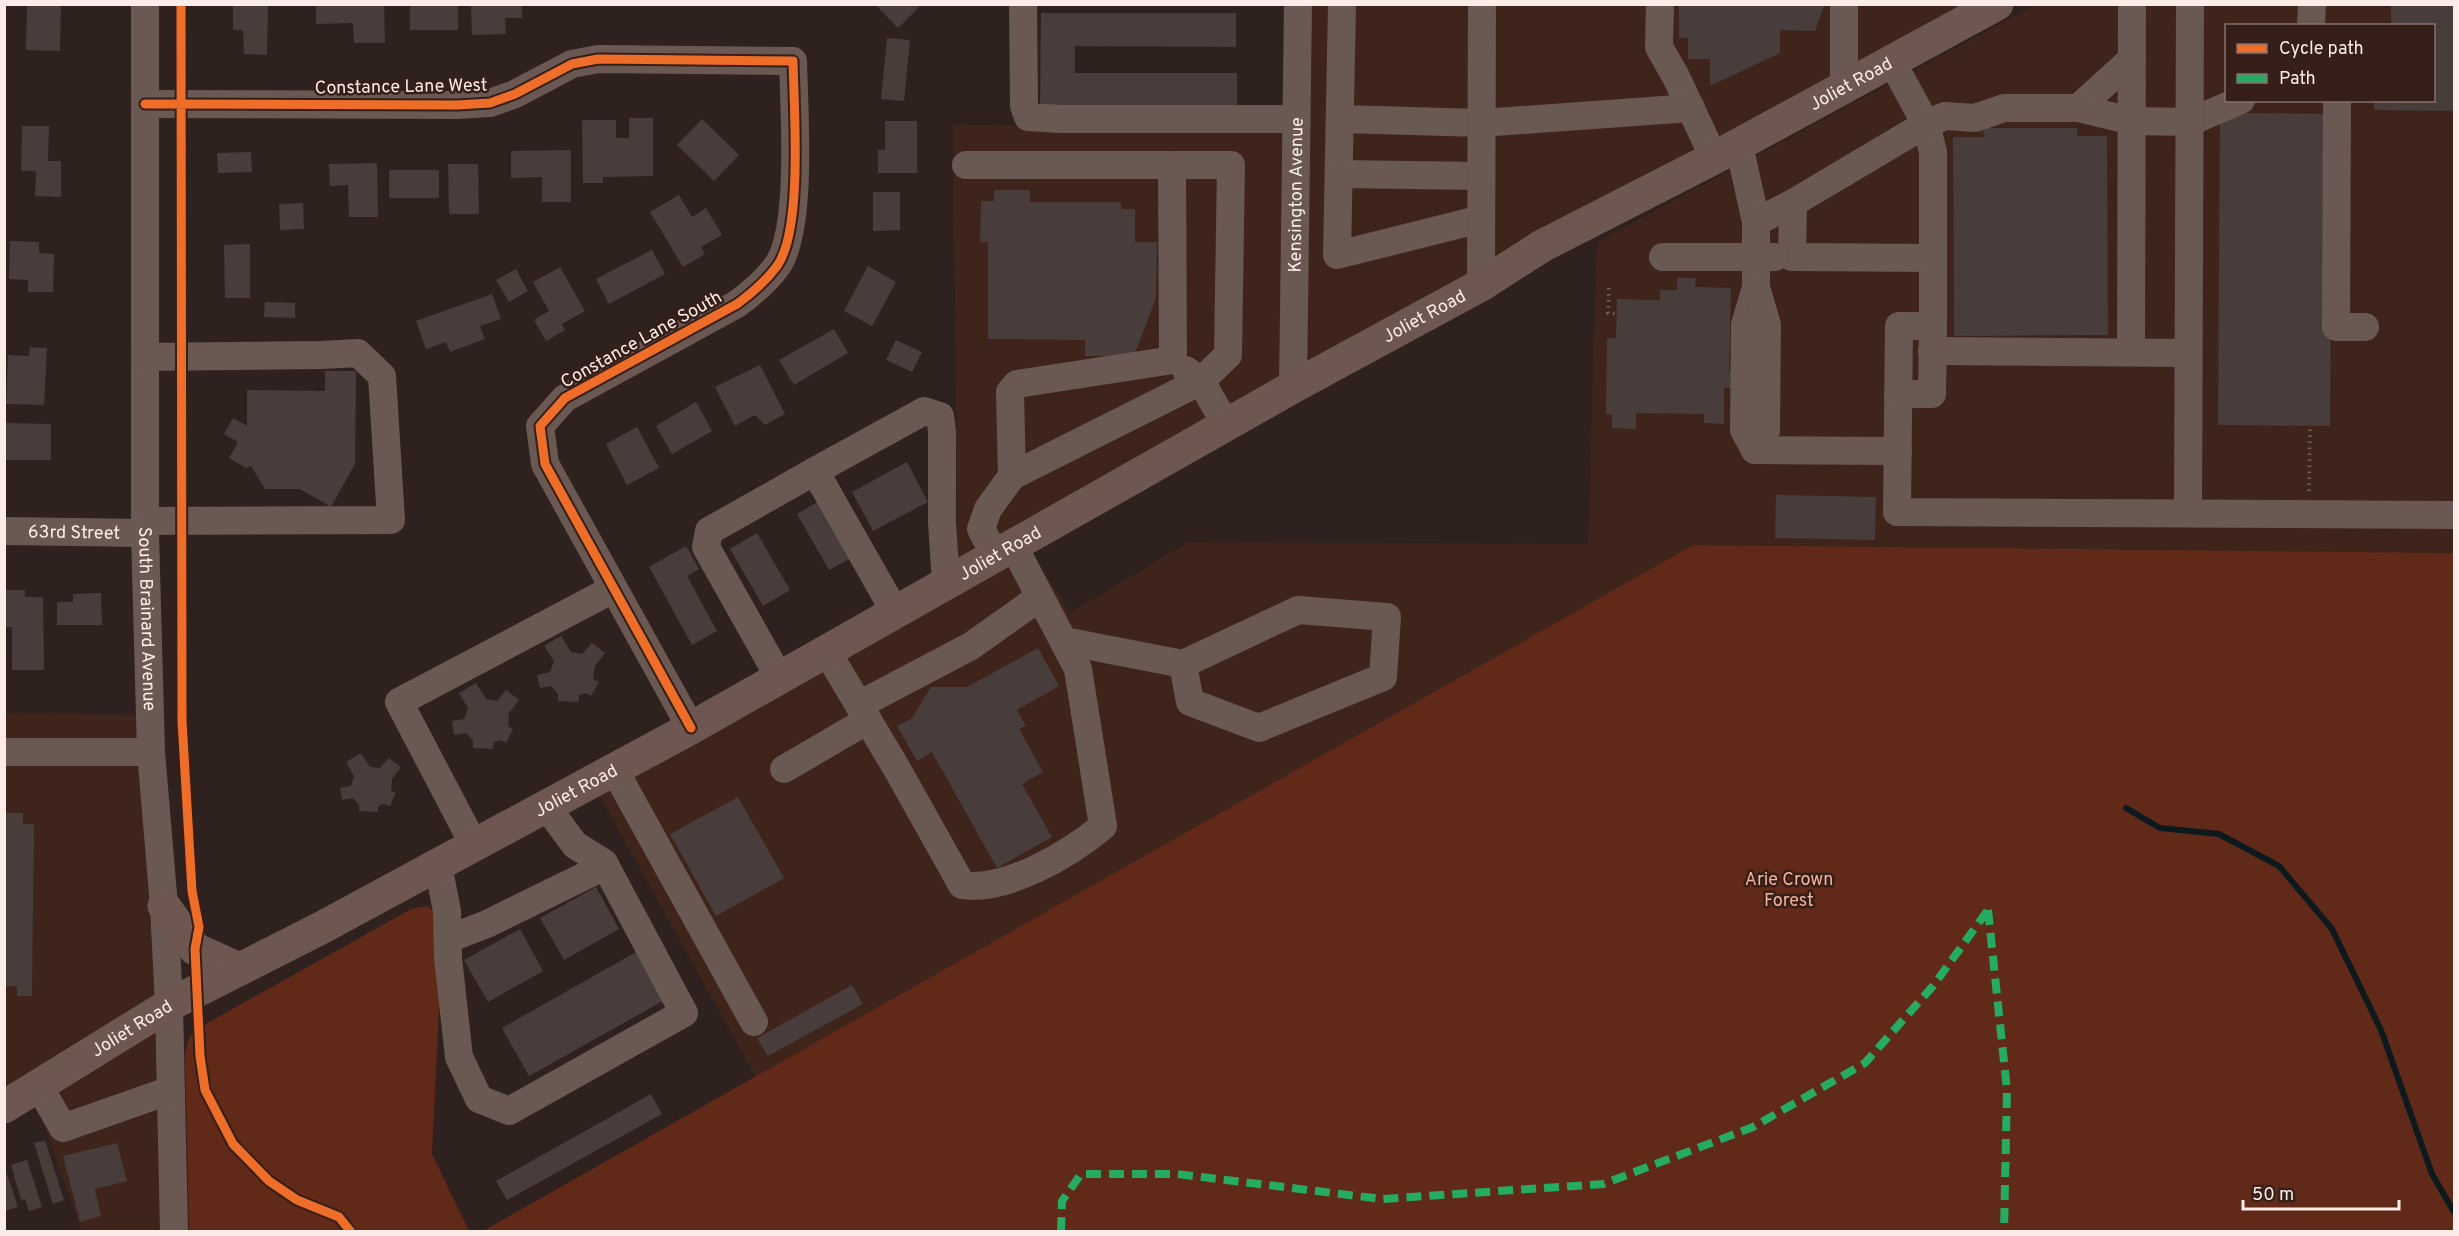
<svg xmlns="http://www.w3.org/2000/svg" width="2459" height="1236" font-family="Overpass,sans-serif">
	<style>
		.built { fill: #3e241b; fill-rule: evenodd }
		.green { fill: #612917 }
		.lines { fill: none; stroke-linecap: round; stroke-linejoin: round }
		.stream { stroke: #0d1a1d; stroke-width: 6 }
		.building { fill: #483d3a }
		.path { stroke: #6e5f5b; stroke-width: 4; stroke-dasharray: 1.5 4.5; stroke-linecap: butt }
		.minor { stroke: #6a5852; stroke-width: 28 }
		.major { stroke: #6d5750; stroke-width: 33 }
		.quiet { stroke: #26ab63; stroke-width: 8; stroke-dasharray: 15 8; stroke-linecap: butt }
		.cycleway-casing { stroke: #351f18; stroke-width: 13 }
		.cycleway { stroke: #ee6e29; stroke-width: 9 }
		.labels { text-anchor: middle; stroke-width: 5; stroke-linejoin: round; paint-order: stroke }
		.street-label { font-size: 18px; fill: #fcece7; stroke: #351f18 }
		.park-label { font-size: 18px; fill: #f7b29d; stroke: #351f18 }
	</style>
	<rect width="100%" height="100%" fill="#2f221e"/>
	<path class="built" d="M1284,5H1987L958,568L953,125L1282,127Z
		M2035,5H2454V553L1693,545L756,1077L596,789L1028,546L1070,613L1188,542L1588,544L1597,242ZM2226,26H2434V100H2226Z
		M5,713L144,715L165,1001L5,1095Z
		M165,1015L167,1231H82L34,1097Z"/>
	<path class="green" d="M1693,545L2454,553V1231H483Z
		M427,906L437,914L443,928L432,1154L469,1231H189L185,1053L189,1039L195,1030L411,909Z"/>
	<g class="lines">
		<path class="stream" d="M2126,808L2160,828L2219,834L2279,866L2332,929L2381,1030L2432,1174L2454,1212"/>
	</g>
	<path class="building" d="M27,4H61L60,51L26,50Z
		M233,4H268L267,55L244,54L243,30H233Z
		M316,4H384L385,43H354L353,23L316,24Z
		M410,4H458V30H410Z
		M471,4H522V18H505L506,34L472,35Z
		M875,4H917L919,7L898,28Z
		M1679,4H1825L1815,31L1780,30V53L1710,86V59H1688V38H1679Z
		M2391,4H2454V111L2374,110V100H2434V26H2391Z
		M1041,13H1236V47L1075,46V73H1237V107H1040Z
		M887,38L910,40L904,101L881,99Z
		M2220,113L2332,114L2330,426L2218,425Z
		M629,118H653V176L603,177V183H583L582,120H616V138H629Z
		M702,119L739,155L714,181L677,145Z
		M885,121H917V173H878V150H885Z
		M22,126H49L48,161H61V197L35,196L36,171H21Z
		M1983,128H2077V136H2107L2108,335L1954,336L1953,137H1984Z
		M571,150V202H542V177L511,178V151Z
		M251,152L252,172L218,173L217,153Z
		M377,163L378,217H349L348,185L330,186L329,164Z
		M448,164H478L479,214H449Z
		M389,170H439V198H389Z
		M994,190H1030V202H1120L1122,209H1135V242H1157L1156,298L1134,356H1085V340L988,339V242H980L981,201H994Z
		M873,192H900V230L873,231Z
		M679,195L692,217L706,208L722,235L701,247L705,254L683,267L650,212Z
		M303,203L304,229L280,230L279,204Z
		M10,241L39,242V253L54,254L53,292H28V280L9,279Z
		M250,244V298H225L224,245Z
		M652,250L665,274L609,304L596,279Z
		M868,266L896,282L872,326L844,311Z
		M560,267L585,311L562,324L565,330L546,341L534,320L549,311L533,282Z
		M516,269L528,291L509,302L496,280Z
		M1677,278H1696L1695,287L1731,288L1729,371L1736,373V388H1724V424L1704,423V414L1636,413V429L1612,428V415L1606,414L1607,338H1616L1617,299L1660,300V290H1677Z
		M492,294L501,319L480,326L485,339L450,352L446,342L426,349L416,321Z
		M265,302L295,303V318L264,317Z
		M834,329L848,353L794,385L779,360Z
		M896,340L922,352L912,372L886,360Z
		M30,347L47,348L44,405L6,404L8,355L29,356Z
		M760,365L785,414L765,425L755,415L735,426L715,387Z
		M325,371H356L355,464L331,507L300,489H265L251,466L246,468L229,458L238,442L224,434L233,418L247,426V390L325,391Z
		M696,402L712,431L672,454L656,426Z
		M4,423L51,424V460H4Z
		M637,427L659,468L627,485L606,444Z
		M907,462L928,502L873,531L852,492Z
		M1776,495L1876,497L1875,540L1775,538Z
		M824,498L857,555L829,570L797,514Z
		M757,533L790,590L763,606L730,549Z
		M686,546L699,569L687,576L717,631L692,645L649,567Z
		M4,590H25V597H43L44,670H12V627H4Z
		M101,593L102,625H57V602H73V594Z
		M561,636L571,652L582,654L592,643L605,653L595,666L593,679L599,682L591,696L585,693L579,695V702L558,701V694L551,686L540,688L537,675L550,672L554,661L544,646Z
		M1038,648L1059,686L1017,710L1026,726L1019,729L1043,772L1022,784L1052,837L997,868L932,752L917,761L897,726L912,718L931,687H967Z
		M476,683L486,699L497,701L506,690L519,700L509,713L508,726L513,729L506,743L500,740L494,742L493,749L473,748V741L466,733L454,735L452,721L464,719L468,708L459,693Z
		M361,753L370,767L380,768L389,758L401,767L392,779L391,791L396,793L390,806L384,804L378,806V812L359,811V805L353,798L342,800L340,788L351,786L354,776L346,762Z
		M738,797L784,878L716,916L670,834Z
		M4,813H23V824H34L32,996H17V986H4Z
		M596,887L619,929L564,960L540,918Z
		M520,929L543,971L488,1002L464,960Z
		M636,952L663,1001L529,1076L502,1028Z
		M852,985L863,1004L768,1056L757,1038Z
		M651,1094L662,1114L507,1200L496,1181Z
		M45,1140L64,1200L53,1204L34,1143Z
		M117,1143L127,1181L95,1189L101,1216L80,1222L63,1156Z
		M27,1160L42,1207L29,1211L25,1199L21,1200L11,1165Z
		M4,1165L18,1207L4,1211Z"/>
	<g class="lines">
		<path class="path" d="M1609,288L1608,313L1616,314
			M2309,491L2310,426"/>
		<g class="minor">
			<path id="s1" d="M145,4V533L151,752L164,906L169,1005L174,1232"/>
			<path d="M1023,4L1024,106L1028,117L1060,119H1296"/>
			<path d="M1342,4L1337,255L1481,219"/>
			<path d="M1660,4L1659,47L1676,77L1714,158"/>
			<path d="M2311,26L2312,4"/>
			<path d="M1892,62L1926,124L1933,152V326H1899L1897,512L2454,515"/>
			<path d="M1844,88V4"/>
			<path d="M2337,100L2336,327H2365"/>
			<path d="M145,104L457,105L490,103L515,94L572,64L598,59L793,61C794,109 803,230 777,266C766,281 752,293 737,304L565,398L540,426L545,464L691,728"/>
			<path d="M2078,108L2132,59"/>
			<path d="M1340,119L1481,123L1691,108"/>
			<path d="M1739,145L1756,222V287L1745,325L1744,430L1755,450"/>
			<path d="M966,165H1231L1228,355L1201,381L1226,425"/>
			<path d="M1339,174L1481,176"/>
			<path d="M1793,203L1792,257L1933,258"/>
			<path d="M1756,222L1793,203L1926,124L1945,116L1975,118L2004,108H2078L2132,121L2190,122L2241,100"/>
			<path d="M1663,257H1775"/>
			<path d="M1481,285L1482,4"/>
			<path d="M1932,351L2188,353"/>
			<path d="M2131,352L2132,4"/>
			<path id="s2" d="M1293,387L1298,4"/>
			<path d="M1898,394H1932L1933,331"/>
			<path d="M1755,450L1766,430L1767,325L1756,287"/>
			<path d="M1755,450L1898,451"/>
			<path d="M815,471L924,411L940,416L942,431V522L946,583"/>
			<path d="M1012,476L1010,392L1017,384L1173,360L1172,165"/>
			<path d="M2188,513L2190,4"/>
			<path d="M145,521L391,520L382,376L358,353L322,355L145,357"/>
			<path id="s3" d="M4,531L145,533"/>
			<path d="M995,555L981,529L988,509L1012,476L1201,381L1186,370"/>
			<path d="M1064,641L1183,664L1298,610L1387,617L1383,677L1259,728L1190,702L1183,664"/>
			<path d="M826,650L897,769L962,885C1006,892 1070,854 1103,826L1078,669L1013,545"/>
			<path d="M779,677L706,547L709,531L815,471L895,612"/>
			<path d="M859,705L971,646L1040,597"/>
			<path d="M4,752H151"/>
			<path d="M614,769L754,1022"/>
			<path d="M784,769L868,720"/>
			<path d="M474,845L399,702L613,589"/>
			<path d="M438,865L447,911L448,958L459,1057L479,1099L509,1111L684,1013L604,863L575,845L546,806"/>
			<path d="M448,939L487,924L599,869L604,863"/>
			<path d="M39,1086L63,1128L171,1090"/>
		</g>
		<g class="major">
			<path d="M164,906L195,949L239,969"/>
			<path id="s4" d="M4,1107L169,1005L321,928L691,728L1293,387L1481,285L1542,246L1714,158L1997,4"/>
		</g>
		<path class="quiet" d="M1988,910L2007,1090L2004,1232
			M1061,1232L1062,1201L1081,1174H1177L1382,1199L1603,1184L1753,1127L1865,1063L1933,986L1988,910"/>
		<g class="cycleway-casing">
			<path id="cycleway" d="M181,4L182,721L192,891L199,927L195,949L200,1056L205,1090L233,1144L269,1181L297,1200L339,1217L351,1232
				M145,104L457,105L490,103L515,94L572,64L598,59L793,61C794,109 803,230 777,266C766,281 752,293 737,304L565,398L540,426L545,464L691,728"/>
		</g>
		<use href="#cycleway" class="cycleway"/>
	</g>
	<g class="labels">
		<g class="street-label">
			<text dy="6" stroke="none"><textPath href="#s4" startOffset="2112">Joliet Road</textPath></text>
			<text transform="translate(401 86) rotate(-1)" y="6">Constance Lane West</text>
			<text dy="6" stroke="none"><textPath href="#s2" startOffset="192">Kensington Avenue</textPath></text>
			<text dy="6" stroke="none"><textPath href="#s4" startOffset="1626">Joliet Road</textPath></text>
			<text transform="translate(641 339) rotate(-29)" y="6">Constance Lane South</text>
			<text dy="6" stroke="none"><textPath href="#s3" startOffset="70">63rd Street</textPath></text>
			<text dy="6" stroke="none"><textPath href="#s4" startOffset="1140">Joliet Road</textPath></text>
			<text dy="6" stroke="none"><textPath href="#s1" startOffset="615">South Brainard Avenue</textPath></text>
			<text dy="6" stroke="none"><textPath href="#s4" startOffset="654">Joliet Road</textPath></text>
			<text dy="6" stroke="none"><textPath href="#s4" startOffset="150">Joliet Road</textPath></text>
		</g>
		<g class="park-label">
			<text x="1789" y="885">Arie Crown<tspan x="1789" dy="21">Forest</tspan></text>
		</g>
	</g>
	<rect width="2459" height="1236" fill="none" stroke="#fcece7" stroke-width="12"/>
	<rect x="2225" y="24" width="210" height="78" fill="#351f18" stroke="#85716b" stroke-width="1.5"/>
	<rect x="2237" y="44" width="30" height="9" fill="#ee6e29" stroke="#85716b" stroke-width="1.5"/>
	<text x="2279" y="54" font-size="18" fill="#fcece7">Cycle path</text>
	<rect x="2237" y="74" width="30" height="9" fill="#26ab63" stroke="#85716b" stroke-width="1.5"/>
	<text x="2279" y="84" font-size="18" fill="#fcece7">Path</text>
	<path d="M2243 1200v9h156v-9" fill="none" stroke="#fcece7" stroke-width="3"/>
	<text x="2252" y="1200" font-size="18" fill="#fcece7" stroke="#351f18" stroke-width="4.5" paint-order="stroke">50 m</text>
</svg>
